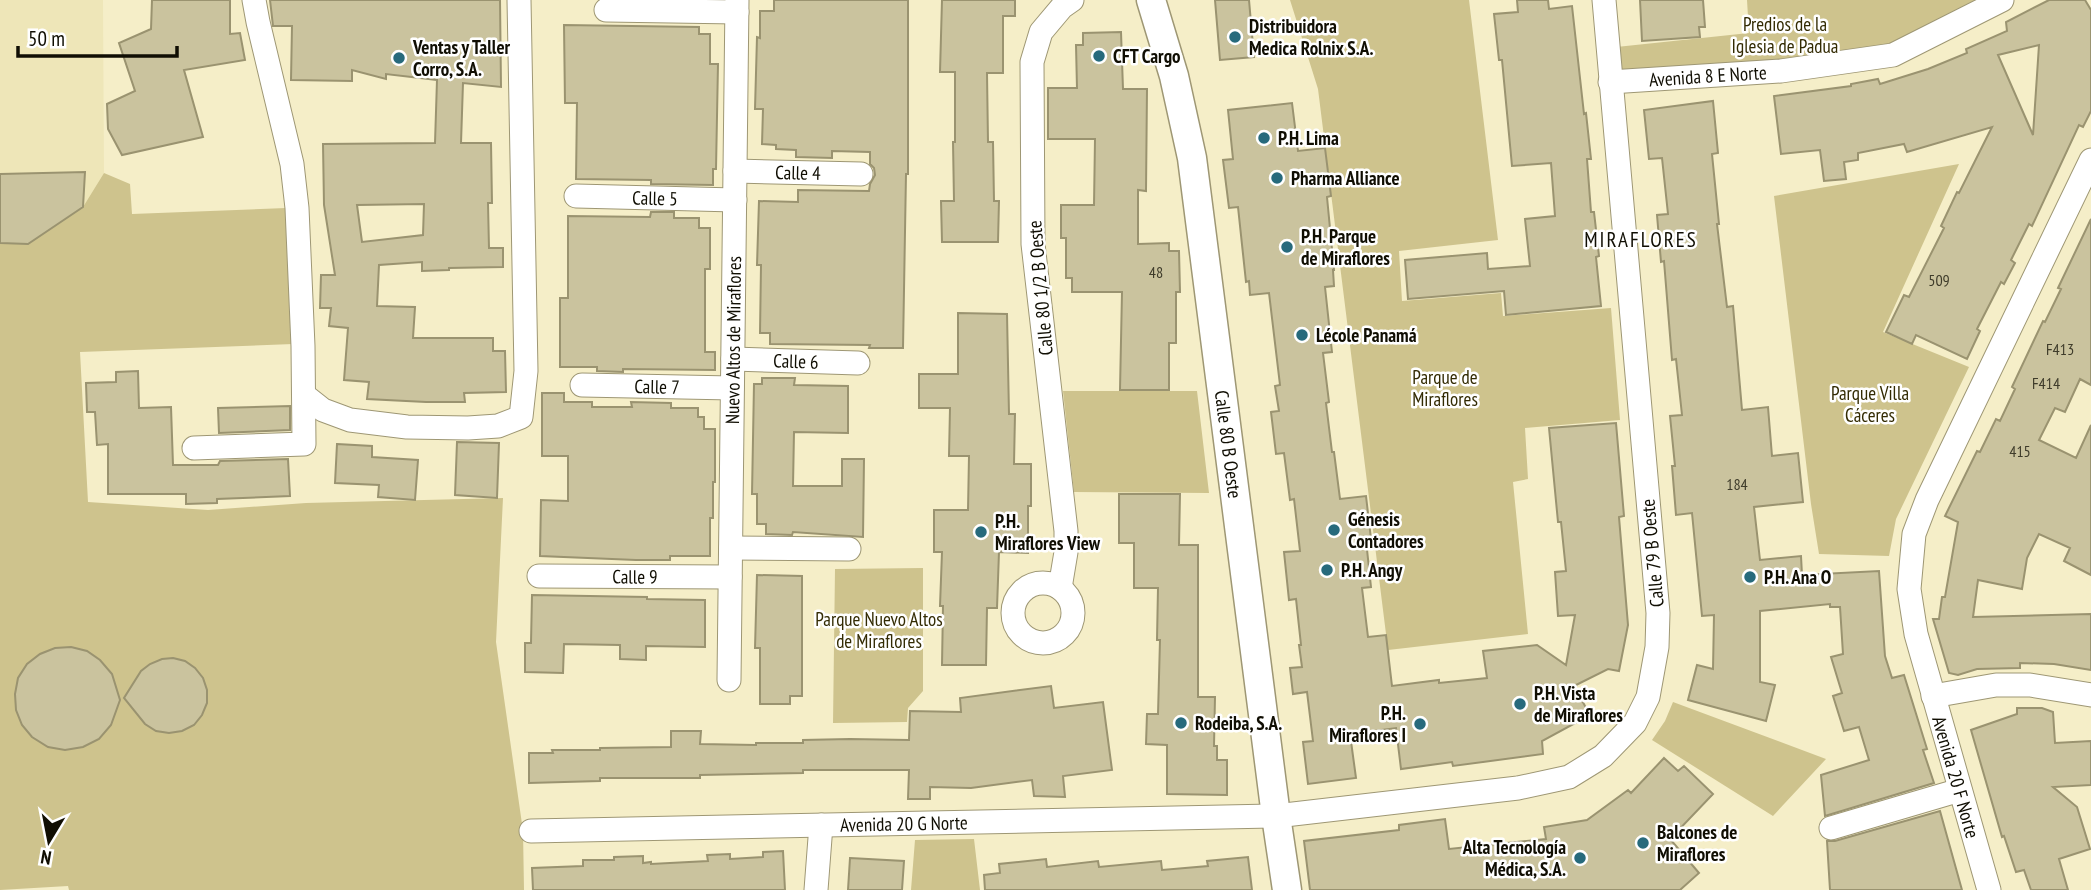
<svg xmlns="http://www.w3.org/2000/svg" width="2091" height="890" font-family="'PT Sans Narrow',sans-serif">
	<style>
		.built { fill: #eee6b8 }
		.green { fill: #cec38d }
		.building { fill: #cac39e; stroke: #9a9370; stroke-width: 2; fill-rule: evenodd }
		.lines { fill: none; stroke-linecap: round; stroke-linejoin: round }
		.minor-casing { stroke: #9e9774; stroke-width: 25 }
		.tertiary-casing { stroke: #9e9774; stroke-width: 31 }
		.minor { stroke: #fff; stroke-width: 23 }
		.tertiary { stroke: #fff; stroke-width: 28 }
		.poi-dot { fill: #276a7c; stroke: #fff; stroke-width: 2.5 }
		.labels { text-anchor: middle; stroke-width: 5; stroke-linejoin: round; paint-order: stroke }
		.number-label { font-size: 16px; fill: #3e3b2a }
		.park-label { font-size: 19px; fill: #332b03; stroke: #fff }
		.poi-label { font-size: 19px; font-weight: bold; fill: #100e03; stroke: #fff; text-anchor: start }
		.street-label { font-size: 19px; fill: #100e03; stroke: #fff }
		.neighbourhood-label { font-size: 21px; letter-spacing: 2px; fill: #100e03; stroke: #fff }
	</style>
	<rect width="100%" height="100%" fill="#f5eec8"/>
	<path class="built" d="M0,0H103L104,173L83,207L28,244L0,243Z"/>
	<path class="green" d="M1290,0H1469L1498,240L1399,251L1402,301L1501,293L1503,316L1611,308L1620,420L1525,428L1528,479L1513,482L1528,634L1388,650L1318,89Z
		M1747,0H2002L1893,55L1610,82L1607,48L1749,33Z
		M1959,164L1883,332L1969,367L1896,519L1889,556L1819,554L1811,504L1774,196Z
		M104,173L130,184L132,214L286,208L293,344L80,352L88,502L208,510L306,503L503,498L496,642L523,831L524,890H69L68,886L0,890V243H28L83,207Z
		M1063,391H1197L1209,493L1074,492Z
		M923,568V691L908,708L907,722L833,723L835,569Z
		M1673,702L1826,759L1773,816L1652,740L1665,721Z
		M974,839L980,890H911L915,840Z"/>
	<path class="building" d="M152,0H230V34L240,33L245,60L184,70L203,137L122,155L108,129L107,104L135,91L119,43L151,29Z
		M270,0H500L501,87L463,83L461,143H491L492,203H488L489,248H503V267L449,268V270L422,271V262L379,265L377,306L415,307L413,338H493V351H505L506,392L464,393L465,402H426L367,399L369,382L344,380L348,328L329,326L331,308H320L321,275H335L324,205L323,144L435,143L437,80L386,74V79L352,70V81L291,80L292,26H273ZM424,204L423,235L362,242L357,205Z
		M774,0H908V174H906L903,348H869L870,345L770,344V333H760L761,265H757L759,201L798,202V190L869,191L870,184L875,175L874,168L870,164V152L832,151V158L796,157V150L776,149V145L762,144L763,109H755L757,37L760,38V11H774Z
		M942,0H1015V16H1003V73H987L988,142H993L994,201H999L998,242H942L941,201H954L953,142H955V72H940Z
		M1215,0H1249L1254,57L1220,60Z
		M1517,0H1548L1549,9L1572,6L1584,114L1586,113L1591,159H1587L1591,212H1594L1599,256L1596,257L1601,306L1506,315L1504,291L1408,299L1405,260L1487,253L1488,269L1530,266L1525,219L1555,216L1551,163L1512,166L1502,60H1499L1494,14L1518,12Z
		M1640,0H1703L1705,27H1699L1700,37L1642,41Z
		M2049,0H2085L2091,10V111L2083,127L2079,125L2032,226L2029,224L2011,260L2015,263L2004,284L2001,282L1977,329L1980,331L1967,359L1916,335L1912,344L1886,332L1904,295L1909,297L1944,228L1941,226L1957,192L1959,193L1992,127L1907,152L1904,144L1858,153V160L1844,162L1846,179L1824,181L1820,150L1781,154L1774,96L1851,86V84L1878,79L1880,84L1928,69L1967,53L1966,49L2007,31L2006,22ZM2039,45L2033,135L1998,55Z
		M564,25L699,27V34H710V64H718L716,169H713V185L651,184V180L576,179L577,103H565Z
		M1121,32L1123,89H1147L1146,191L1138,190V244L1169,243V251H1179L1180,292H1176V343H1169V390H1120L1122,292H1072V278H1066V238H1061V205H1094L1095,139H1048V88H1077L1076,45H1083V33Z
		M1713,101L1718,153L1712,154L1719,224H1717L1727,307L1733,306L1742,410L1768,407L1772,456L1798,453L1803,502L1754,507L1760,560L1801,556L1802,575L1879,571L1885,656L1892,678L1904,675L1927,749L1923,750L1934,783L1825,816L1821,775L1869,760L1859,727L1844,731L1833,696L1842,693L1831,657L1843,654L1840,607H1830V604L1760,611V682L1775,685L1766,721L1688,700L1697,665L1713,669L1714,615L1702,616L1692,513L1676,515L1672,466H1675L1670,416L1682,415L1676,359L1672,360L1664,261L1661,262L1657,215L1668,214L1662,158L1649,159L1644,110Z
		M1292,103L1298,151L1325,148L1331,196L1327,197L1334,270H1333L1334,286L1325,287L1332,352L1323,353L1329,402L1326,403L1332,452H1334L1340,499L1366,496L1371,539L1366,540L1371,587L1362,588L1368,637L1386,635L1392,686L1439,680V683L1487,678L1483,651L1537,645L1566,665L1575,615L1558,616L1555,572L1566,571L1561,522H1558L1549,428L1616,423L1624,516L1619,517L1628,625L1619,671L1608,669L1574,686L1590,715L1542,741L1543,754L1453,766L1452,762L1401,769L1396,728L1350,734L1356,778L1308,784L1303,742L1313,741L1307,692L1293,694L1290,668L1302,667L1299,645H1301L1296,599L1289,600L1284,552L1300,551L1294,499L1290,500L1284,453L1276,454L1271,412L1279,411L1275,386L1280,385L1269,293L1250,295L1249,281L1246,282L1238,207L1229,208L1223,160L1233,159L1228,110Z
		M85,172L83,207L28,244L0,243V174Z
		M651,212H674V218H699V228H710V269H705V352H715V370L623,369V372L597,371V367H560V298H568V216L650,217Z
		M2091,219V385L2080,379L2065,412L2055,408L2039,440L2076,458L2091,425V575L2064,561L2070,548L2039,534L2027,558L2022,589L1978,580L1973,617L2091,614V670L2054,664L2020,663V668L1977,669L1958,675L1949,673L1933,619H1939L1942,597H1945L1958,522L1945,516L1977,451L1980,452L1996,419L2000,421L2015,389L2012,387L2043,321L2045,322L2061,289L2058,288Z
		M958,313L1007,314L1009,414H1015L1014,464H1031V506H1028V553L999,552L997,608H987L986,665H942L943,606H940L942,552H934V510H968L969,456H949L950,408H919V374H958Z
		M138,371L139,408L171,407L173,465H218L220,461L288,459L290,496L217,499V503L186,504V494H108V444L97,445L95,412H87L86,383L116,382V372Z
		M762,378H795L794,385L848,386V433L794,432L793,486H842V459H864L863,537L793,532L792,535L766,534V524H757V494H752L754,384H762Z
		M542,393H564V402H592V407H632L631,402L671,403V408H698V417H704V429H715V482H713V518H710V556H670V560H636L540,556L541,500L568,501V456H542Z
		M290,406V430L219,433L218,408Z
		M457,442L499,443L497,498L455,495Z
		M337,444L372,446V457L418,460L415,500L378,497L379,485L335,483Z
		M1119,494H1180L1179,545H1198V697H1215L1214,746H1217V760H1227V795L1167,794V745L1146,744L1147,714H1158L1160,640H1157L1158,588H1134V543H1119Z
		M757,575L802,576V696H790V704H760V648H755Z
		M532,595L647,597V599L705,600V647L646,646V660L620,659V645L564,644L563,673L525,672V643H531Z
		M71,647L87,651L100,660L112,674L120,700L111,725L99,739L83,747L65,750L48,747L32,737L22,725L16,710L15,694L18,678L27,664L40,654L55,648Z
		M173,658L185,661L195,668L203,678L207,690V703L202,715L194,725L182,731L169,733L156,731L145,724L124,698L141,671L150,664L162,659Z
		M1051,686L1054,708L1103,702L1112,770L1063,776L1065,797L1034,796L1032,780L971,788L930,787V799H908L909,770H803V773L700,775V778H600V781L529,783V753H553L552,750H600V748L671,747V731H701L700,744L756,745V743H803V740L850,739L909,740L910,711L961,712L960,698Z
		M2017,708H2042L2053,712L2055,743L2091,741V785L2053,787L2077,807L2090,849L2059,859L2068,890H2031L2024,870L2016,872L2004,836L2002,837L1971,730L2017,714Z
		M1664,758L1678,771L1684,766L1713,794L1670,839L1699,873L1680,890H1310L1304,841L1399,830V825L1445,819L1449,849L1546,839L1544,827L1587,820L1628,790L1631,793Z
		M1940,811L1962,890H1830L1827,841H1835Z
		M783,851L785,890H533L532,868L583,866V860H614V857L643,856V863L651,862V864L708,861L707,855L730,854V859L763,857V852Z
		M1248,857L1252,890H985L984,875L1000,873L999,864L1046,859L1047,867L1098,861L1099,867L1161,861L1162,870L1208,866L1207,861Z
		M850,858L904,861L902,890H848Z"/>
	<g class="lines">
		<g class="minor-casing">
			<g id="minor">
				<path d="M606,10L737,12"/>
				<path id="s1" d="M1610,82L1781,71L1893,55L2002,0"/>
				<path id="s2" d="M735,171L861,174"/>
				<path id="s3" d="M576,196L735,200"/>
				<path id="s4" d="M733,359L858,363"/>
				<path id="s5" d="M582,385L732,388"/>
				<path d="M304,395L323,410L350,420L407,427L468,428L498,426L521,417L526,371L519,0"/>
				<path d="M194,448L304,444L303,346L297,208L292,164L258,22L254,0"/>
				<path d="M731,548L849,549"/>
				<path id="s6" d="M539,576L730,577"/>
				<circle cx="1043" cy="613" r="30"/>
				<path d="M1060,588L1066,552V531L1033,244L1032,62L1041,32L1062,7L1072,0"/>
				<path id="s7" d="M729,680L737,0"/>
				<path d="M1933,696L1996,685H2030L2091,695"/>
				<path d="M1831,828L1960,790"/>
				<path id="s8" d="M531,831L1276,816L1518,788L1569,777L1603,756L1635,723L1648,697L1657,647L1658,613L1604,0"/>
				<path d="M816,890L821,825"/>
				<path d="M1989,890L1916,634L1909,589L1914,534L1927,500L2091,160"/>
			</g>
		</g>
		<g class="tertiary-casing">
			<g id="tertiary">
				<path id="s9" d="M1151,0L1174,76L1192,158L1276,816L1287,890"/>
			</g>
		</g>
		<use href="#minor" class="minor"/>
		<use href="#tertiary" class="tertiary"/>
	</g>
	<g class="poi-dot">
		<circle cx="1235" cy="37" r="7"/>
		<circle cx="1099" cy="56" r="7"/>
		<circle cx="399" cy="58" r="7"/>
		<circle cx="1264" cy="138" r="7"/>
		<circle cx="1277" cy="178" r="7"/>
		<circle cx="1287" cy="247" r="7"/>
		<circle cx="1302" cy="335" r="7"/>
		<circle cx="1334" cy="530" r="7"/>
		<circle cx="981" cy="532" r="7"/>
		<circle cx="1327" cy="570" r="7"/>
		<circle cx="1750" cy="577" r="7"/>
		<circle cx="1520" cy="704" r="7"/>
		<circle cx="1181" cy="723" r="7"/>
		<circle cx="1420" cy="724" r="7"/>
		<circle cx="1643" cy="843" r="7"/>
		<circle cx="1580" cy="858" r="7"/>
	</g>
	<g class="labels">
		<g class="number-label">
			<text x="1156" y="278">48</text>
			<text x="1939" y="286">509</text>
			<text x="2060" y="355">F413</text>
			<text x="2046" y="389">F414</text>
			<text x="2020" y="457">415</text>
			<text x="1737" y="490">184</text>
		</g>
		<g class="park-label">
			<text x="1785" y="31">Predios de la<tspan x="1785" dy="22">Iglesia de Padua</tspan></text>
			<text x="1445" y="384">Parque de<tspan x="1445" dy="22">Miraflores</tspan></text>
			<text x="1870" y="400">Parque Villa<tspan x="1870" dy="22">Cáceres</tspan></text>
			<text x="879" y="626">Parque Nuevo Altos<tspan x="879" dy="22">de Miraflores</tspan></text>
		</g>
		<g class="poi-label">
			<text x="1249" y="33">Distribuidora<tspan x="1249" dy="22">Medica Rolnix S.A.</tspan></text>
			<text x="413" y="54">Ventas y Taller<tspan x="413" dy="22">Corro, S.A.</tspan></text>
			<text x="1113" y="63">CFT Cargo</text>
			<text x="1278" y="145">P.H. Lima</text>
			<text x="1291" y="185">Pharma Alliance</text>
			<text x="1301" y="243">P.H. Parque<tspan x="1301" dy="22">de Miraflores</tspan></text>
			<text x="1316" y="342">Lécole Panamá</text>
			<text x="1348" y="526">Génesis<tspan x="1348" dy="22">Contadores</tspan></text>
			<text x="995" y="528">P.H.<tspan x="995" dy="22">Miraflores View</tspan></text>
			<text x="1341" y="577">P.H. Angy</text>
			<text x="1764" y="584">P.H. Ana O</text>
			<text x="1534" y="700">P.H. Vista<tspan x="1534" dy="22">de Miraflores</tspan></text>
			<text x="1406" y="720" text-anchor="end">P.H.<tspan x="1406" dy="22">Miraflores I</tspan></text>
			<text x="1195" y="730">Rodeiba, S.A.</text>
			<text x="1657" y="839">Balcones de<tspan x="1657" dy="22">Miraflores</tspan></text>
			<text x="1566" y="854" text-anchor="end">Alta Tecnología<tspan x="1566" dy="22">Médica, S.A.</tspan></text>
		</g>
		<g class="street-label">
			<text dy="7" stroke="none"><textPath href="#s1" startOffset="98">Avenida 8 E Norte</textPath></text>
			<text dy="7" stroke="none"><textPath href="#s2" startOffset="63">Calle 4</textPath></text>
			<text dy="7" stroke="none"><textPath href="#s3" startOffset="79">Calle 5</textPath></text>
			<text transform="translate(1040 288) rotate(-95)" y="7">Calle 80 1/2 B Oeste</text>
			<text dy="7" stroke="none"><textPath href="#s7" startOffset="340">Nuevo Altos de Miraflores</textPath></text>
			<text dy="7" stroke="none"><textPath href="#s4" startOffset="63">Calle 6</textPath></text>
			<text dy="7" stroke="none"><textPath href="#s5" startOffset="75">Calle 7</textPath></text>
			<text dy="7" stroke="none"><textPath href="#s9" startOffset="452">Calle 80 B Oeste</textPath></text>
			<text transform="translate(1652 553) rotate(-95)" y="7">Calle 79 B Oeste</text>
			<text dy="7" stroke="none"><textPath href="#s6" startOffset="96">Calle 9</textPath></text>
			<text transform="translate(1956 777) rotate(74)" y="7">Avenida 20 F Norte</text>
			<text dy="7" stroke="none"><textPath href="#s8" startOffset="373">Avenida 20 G Norte</textPath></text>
		</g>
		<g class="neighbourhood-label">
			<text x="1641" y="247">MIRAFLORES</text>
		</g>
	</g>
	<g transform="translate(49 841) rotate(190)" stroke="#ffffff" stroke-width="5" paint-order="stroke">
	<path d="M0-5L12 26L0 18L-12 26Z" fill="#100e03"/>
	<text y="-10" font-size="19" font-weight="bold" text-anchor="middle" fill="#100e03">N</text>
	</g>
	<path d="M18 46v10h159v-10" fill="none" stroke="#100e03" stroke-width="3.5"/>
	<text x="28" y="46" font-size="21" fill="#100e03" stroke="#ffffff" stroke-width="5" paint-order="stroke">50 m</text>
</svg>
